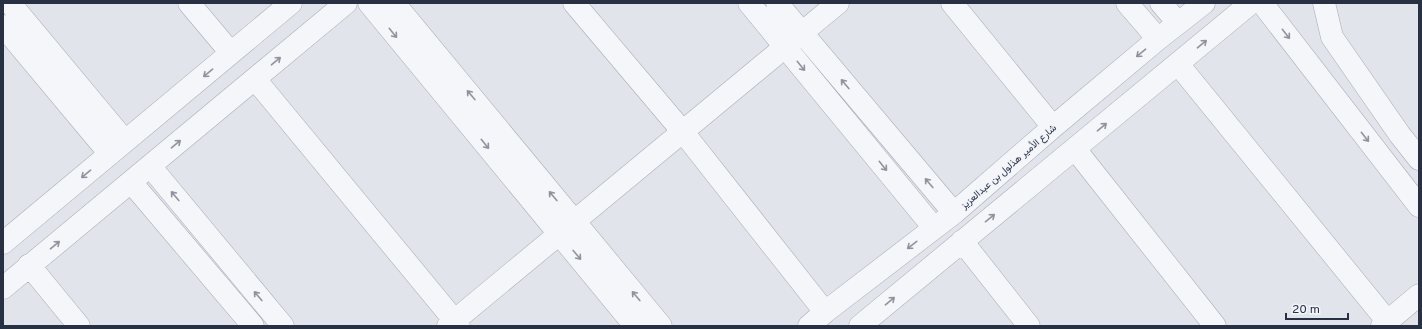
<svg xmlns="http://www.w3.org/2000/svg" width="1422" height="329" font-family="Overpass,Vazirmatn,sans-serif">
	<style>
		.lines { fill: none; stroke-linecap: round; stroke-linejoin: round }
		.minor-casing { stroke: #a6aab6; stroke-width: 23 }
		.minor { stroke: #f5f6f9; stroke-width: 22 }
		.oneway { stroke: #8e939e }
		.labels { text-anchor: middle; stroke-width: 3; stroke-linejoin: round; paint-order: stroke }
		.street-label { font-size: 10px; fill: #283044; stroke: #f1f4f8 }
	</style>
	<rect width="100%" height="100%" fill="#e1e4eb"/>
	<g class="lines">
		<g class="minor-casing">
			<path id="minor" d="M10,3L125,141
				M189,3L231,53
				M369,3L635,326
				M394,3L661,326
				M574,3L683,132L825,312
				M749,3L934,228
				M777,3L954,213
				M952,3L1053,127
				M1127,3L1158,39
				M1161,3L1178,23
				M1262,3L1419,206
				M1324,3L1332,37L1400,135L1419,159
				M3,26L110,154
				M1178,64L1388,322
				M255,79L459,326
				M1075,149L1215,326
				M150,166L283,326
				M131,182L253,326
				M962,241L1029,326
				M3,243L291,3
				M29,265L79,326
				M3,288L346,3
				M448,326L838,3
				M809,326L825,312L954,213L1053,127L1158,39L1204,3
				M860,326L1251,3
				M1382,326L1419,295"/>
		</g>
		<use href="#minor" class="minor"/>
	</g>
	<defs><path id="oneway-shaft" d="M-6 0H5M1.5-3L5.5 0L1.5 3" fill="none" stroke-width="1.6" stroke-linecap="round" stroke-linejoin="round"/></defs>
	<g class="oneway">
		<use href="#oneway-shaft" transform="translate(393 33) rotate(51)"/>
		<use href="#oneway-shaft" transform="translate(1286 34) rotate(52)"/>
		<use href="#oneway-shaft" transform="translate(1202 44) rotate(-40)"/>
		<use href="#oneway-shaft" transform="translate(1141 53) rotate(140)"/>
		<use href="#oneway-shaft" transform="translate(276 61) rotate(-40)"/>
		<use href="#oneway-shaft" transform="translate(801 66) rotate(51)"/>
		<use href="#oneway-shaft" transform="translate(208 73) rotate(140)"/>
		<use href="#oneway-shaft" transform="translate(845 84) rotate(-130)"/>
		<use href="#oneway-shaft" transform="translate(471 95) rotate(-130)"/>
		<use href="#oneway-shaft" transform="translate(1102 127) rotate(-40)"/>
		<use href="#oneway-shaft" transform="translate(1365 137) rotate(52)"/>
		<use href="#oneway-shaft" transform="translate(176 144) rotate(-40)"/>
		<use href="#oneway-shaft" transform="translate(485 144) rotate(51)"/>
		<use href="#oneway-shaft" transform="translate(883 166) rotate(51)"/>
		<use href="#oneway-shaft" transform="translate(86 174) rotate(140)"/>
		<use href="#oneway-shaft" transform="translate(929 183) rotate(-130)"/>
		<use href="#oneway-shaft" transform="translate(175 196) rotate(-130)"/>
		<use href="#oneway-shaft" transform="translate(553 196) rotate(-130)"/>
		<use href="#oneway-shaft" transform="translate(990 218) rotate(-39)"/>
		<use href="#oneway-shaft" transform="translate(55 245) rotate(-40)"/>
		<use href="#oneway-shaft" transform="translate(912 245) rotate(142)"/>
		<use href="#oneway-shaft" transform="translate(577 255) rotate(50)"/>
		<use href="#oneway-shaft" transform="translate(258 296) rotate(-130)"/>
		<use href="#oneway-shaft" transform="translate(636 296) rotate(-130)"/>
		<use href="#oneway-shaft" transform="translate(890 301) rotate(-40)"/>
	</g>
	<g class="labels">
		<g class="street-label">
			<text transform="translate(1008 166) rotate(-41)" y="4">شارع الأمير هذلول بن عبدالعزيز</text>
		</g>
	</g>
	<rect width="1422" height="329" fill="none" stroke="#283044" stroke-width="8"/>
	<path d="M1286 313v6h62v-6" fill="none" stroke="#283044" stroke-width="2"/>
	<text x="1292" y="313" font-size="12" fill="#283044" stroke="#f1f4f8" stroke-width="3" paint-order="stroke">20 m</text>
</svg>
